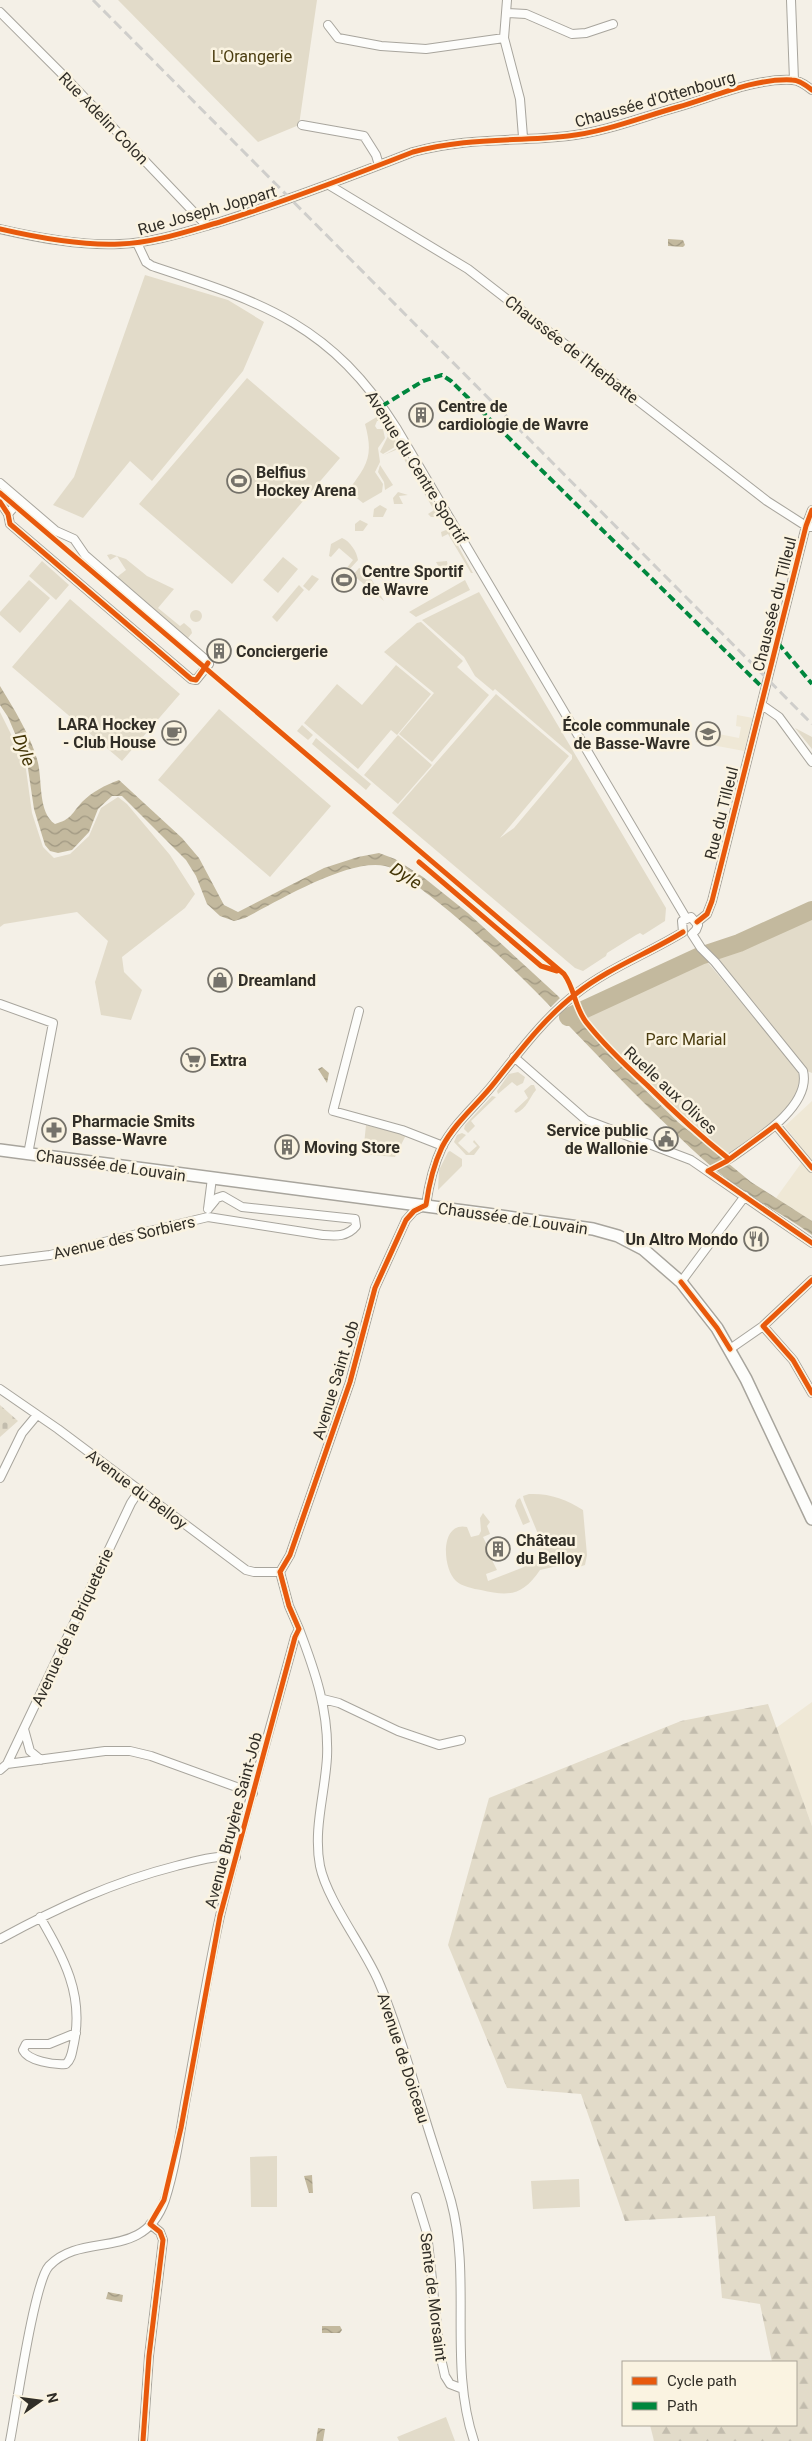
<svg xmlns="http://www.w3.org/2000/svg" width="812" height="2441" font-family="Roboto,sans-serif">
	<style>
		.built { fill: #efe8d6 }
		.green { fill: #e2dbc9 }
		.forest { fill: url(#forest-firs) }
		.cemetery { fill: url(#cemetery-stones) }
		.water { fill: url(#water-waves) }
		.pier { fill: #f4f0e7 }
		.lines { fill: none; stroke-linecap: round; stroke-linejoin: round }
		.river { stroke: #c3b99e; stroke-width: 18 }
		.minor-casing { stroke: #a8a59d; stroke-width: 10 }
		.secondary-casing { stroke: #a8a59d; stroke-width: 14 }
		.minor { stroke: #fdfdfb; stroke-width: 8 }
		.secondary { stroke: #fdfdfb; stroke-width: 11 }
		.rail { stroke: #cfcecb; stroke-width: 3; stroke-dasharray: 10 5; stroke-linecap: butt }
		.quiet { stroke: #00873e; stroke-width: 4; stroke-dasharray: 8 4; stroke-linecap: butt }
		.cycleway-casing { stroke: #faf3e1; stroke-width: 8 }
		.cycleway { stroke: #e8590c; stroke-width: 5 }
		.labels { text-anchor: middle; stroke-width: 5; stroke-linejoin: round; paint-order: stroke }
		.park-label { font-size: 16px; fill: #4a3c0f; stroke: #faf3e1 }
		.street-label { font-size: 16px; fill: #312e27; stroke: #faf3e1 }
		.poi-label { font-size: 16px; font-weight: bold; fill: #312e27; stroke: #faf3e1; text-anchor: start }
		.water-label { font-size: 18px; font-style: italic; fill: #443607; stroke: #faf3e1 }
	</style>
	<defs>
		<pattern id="forest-firs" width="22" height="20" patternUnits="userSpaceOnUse" patternTransform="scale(1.25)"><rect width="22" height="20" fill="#e2dbc9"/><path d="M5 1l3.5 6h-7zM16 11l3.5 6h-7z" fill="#c2bcad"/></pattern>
		<pattern id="cemetery-stones" width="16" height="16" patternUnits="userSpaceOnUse" patternTransform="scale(1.25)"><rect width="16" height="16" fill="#e2dbc9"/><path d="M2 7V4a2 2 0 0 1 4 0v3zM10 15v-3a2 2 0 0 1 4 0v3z" fill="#c2bcad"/></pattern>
		<pattern id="water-waves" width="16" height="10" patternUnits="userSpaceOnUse" patternTransform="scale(1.25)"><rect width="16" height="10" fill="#c3b99e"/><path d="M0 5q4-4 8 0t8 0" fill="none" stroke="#9f9781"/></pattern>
	</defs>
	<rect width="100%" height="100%" fill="#f4f0e7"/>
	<path class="built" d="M737,715L753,718L744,751L696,742L698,730L739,738L741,727L736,726Z
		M812,1101V1221L776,1198L802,1162L805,1153L785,1126Z
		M812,1702V1826L776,1728Z"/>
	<path class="green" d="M118,0H317L299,125L258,142Z
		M145,275L228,300L264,322L243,371L152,481L130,461L83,518L53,505L74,477Z
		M247,378L340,458L232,584L139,504Z
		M380,415L383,421H377L375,426L377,429H383L385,438L378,448L380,462L375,472L383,484L382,492L363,503L348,491C367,465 374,457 365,424Z
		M385,423L398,445L383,454L380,452L388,436L383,427Z
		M399,447L438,512L435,517H431L428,514L434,510L398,449L384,455Z
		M380,465L393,485L385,490L384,482L378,472Z
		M398,492L408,495L399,496L403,504H394L393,498Z
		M380,505L387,509L383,517H373L374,509Z
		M360,520L368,524L363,531H355V524Z
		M446,530L451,533L473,573H471L448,534L442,537L441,532Z
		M342,538C350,541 357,552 358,560L348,571L346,569L353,560L339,548L331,557L329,556L331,544Z
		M111,554L126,559L147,576L174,589L158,608L180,626L184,623L191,629L192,633L188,638L117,577L126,570L117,556L110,560L107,555Z
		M283,557L298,569L278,593L263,580Z
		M42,561L69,585L56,600L29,576Z
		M447,561L448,567L443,574H438L432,570L440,569L436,562Z
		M359,568L366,570L384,601L353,575Z
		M312,575L319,579L309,591L303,586Z
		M29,580L50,598L20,633L0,615V612Z
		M465,580L470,590L416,617L409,612Z
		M299,585L304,590L277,622L272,617Z
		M479,592L666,908L665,921L643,935L640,933L636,935L607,953L606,956L583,971L575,968L392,813L496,694L569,756L500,838L514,828L572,759V755L495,689L493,691L475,676L464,657L422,620Z
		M70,599L180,694L122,761L12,667Z
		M190 616a6 6 0 1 1 12 0a6 6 0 1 1-12 0Z
		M421,622L463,661L457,667L489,695L432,762L399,734L434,693L384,652L417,623Z
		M396,665L431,694L397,735L391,730L358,769L304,723L337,684L362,705Z
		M219,709L331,806L270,877L158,780Z
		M0,712L25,762L32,813L43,847L54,858L70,854L89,836L101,808L118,797L127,804L170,855L195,894L185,908L122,957L124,972L142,990L131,1020L101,1015L95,982L108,941L77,912L4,924L0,927Z
		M302,725L313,735L308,740L297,731Z
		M795,728L812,737V749Z
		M398,735L432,765L398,804L364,775Z
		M316,738L371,784L366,790L312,744Z
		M812,916V1073L807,1071L796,1058L712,955C747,949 781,930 812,916Z
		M704,958L801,1073L794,1106L769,1127L721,1159C669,1114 622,1066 576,1016Z
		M518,1072L525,1077L523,1083L517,1086L512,1082L498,1094L497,1091L509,1074Z
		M531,1085H534L536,1090C529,1098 527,1109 516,1113L514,1111L528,1098L524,1091Z
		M492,1096L496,1097L471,1121L475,1126L468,1133L464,1129L465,1125Z
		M366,1125L406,1135L395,1157L363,1154Z
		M462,1133L466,1135L458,1143L469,1153L477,1146L473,1142L474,1140L480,1147L474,1155H466L454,1142L457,1135Z
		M450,1151L462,1159V1166L438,1190L439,1170L448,1152Z
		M529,1494C549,1493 566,1499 583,1510L587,1555L585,1565L579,1567L566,1564L540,1570C523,1595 510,1597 481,1590C474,1589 461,1586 456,1581C442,1568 440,1521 467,1527L471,1537L479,1535L481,1531L480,1518L483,1513L490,1522L487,1526L490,1534L483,1537L488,1547L486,1548L497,1570L486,1574L488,1581L524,1567L525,1564L538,1559L539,1548L543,1546L524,1500L523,1496Z
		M520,1498L530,1522L523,1525L515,1506L517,1500Z
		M277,2156V2207H251L250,2157Z
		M579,2179L580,2207L533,2209L531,2181Z
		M446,2417L455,2441H399L397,2437Z"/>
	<path class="forest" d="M768,1704L812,1826V2441H654L650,2425H796V2362H772L760,2304L722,2298L715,2216L625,2221L581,2094L507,2088L448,1945L489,1798L681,1721Z"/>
	<path class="cemetery" d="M0,1405L18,1421L0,1437Z"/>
	<path class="water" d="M668,239L683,240L685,245L683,247L668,246Z
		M0,686C14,709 29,733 37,759C43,778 37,812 55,824C72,819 71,814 82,802C92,792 105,785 119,780L182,838L199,858L224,905L238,912L324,868L358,857L379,853L395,859L423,877L468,913L558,996L637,1082L678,1122L751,1182L812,1221V1235C792,1220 769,1208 748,1194C721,1176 696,1154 673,1131C590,1053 519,965 429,895C416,886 401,869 385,866C349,858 278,901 245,918L234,921L220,916L207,904L196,876L186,860L122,796H112L98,809L89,832L72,850L58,853L50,851L45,845L34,809L27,762L8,717L0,705Z
		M322,1067L329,1073L327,1083L318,1069Z
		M312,2175L313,2193H309L304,2176Z
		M108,2292L123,2295L122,2302L106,2299Z
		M322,2326H340L342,2330L340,2333H322Z
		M318,2428L325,2429L323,2441H316Z"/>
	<path class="pier" d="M561,997L572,1008L561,1018L550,1008Z"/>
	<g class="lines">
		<path class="river" d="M568,1017L700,956L739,943L812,910"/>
		<g class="minor-casing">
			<path id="minor" d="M507,0L504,38L520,99L523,137
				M791,0L794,80
				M0,12L61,73L207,226
				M506,13L526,14L572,34L586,33L613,24
				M328,25L338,38L381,46L426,49L504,38
				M302,125L364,136L376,155L379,165
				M329,185L468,269L767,501L806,526L812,527
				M0,229C39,238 81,246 120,244C154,243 188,231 220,222C286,201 349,177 413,152C467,137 514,142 568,136C605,132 642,117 678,107C713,97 755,78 792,80C799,80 807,86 812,90
				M137,243L146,262L152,266C264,303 331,324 397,429L686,918
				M0,483L56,531L74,539L85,555L205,659L209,664L196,680L191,679L10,524L8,514L0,502
				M8,514L20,500
				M762,705L779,717L812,762
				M697,922L707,914L712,901L806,526L812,510
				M683,932L682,921L691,917L698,925L696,930L692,934
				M692,934L701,948L715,962L803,1071C812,1107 753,1142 729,1159
				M0,1004L53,1023L28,1154
				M359,1011L333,1111L402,1130L443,1146
				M514,1057L586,1120L691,1160L812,1243
				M776,1125L812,1168
				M208,1209L212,1178
				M0,1261L50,1255L208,1217L323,1235C336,1236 347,1237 356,1226L355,1219L242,1207L223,1196L217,1198L208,1209
				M681,1282L745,1196
				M763,1326L793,1360L812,1393
				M730,1349L763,1326L812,1280
				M0,1389L58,1429L246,1570L254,1572H280
				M0,1478L22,1433L37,1415
				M280,1572L290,1555L350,1382L375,1288L406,1220L414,1211L426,1205C429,1184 433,1166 442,1147C455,1122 478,1104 495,1082C520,1051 545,1017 577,993C609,968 649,953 683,932
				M299,1629C315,1671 329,1711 327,1757C325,1794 313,1829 320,1866C327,1900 363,1946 378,1980C396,2021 408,2064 422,2108C431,2139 442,2170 451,2201C472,2279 448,2364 474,2441
				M323,1699L339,1703L398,1731L439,1745L461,1740
				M24,1729L30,1751L41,1760
				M7,1764L131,1503L139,1491
				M0,1770L7,1764L105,1751H130L151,1756L253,1793
				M40,1917C64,1959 84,1994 74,2043C72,2051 72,2059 66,2064C54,2065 28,2061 23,2050L26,2044H49L76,2033
				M0,1939C57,1908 113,1882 176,1866C197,1861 215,1855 236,1857
				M416,2197L427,2233L440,2354L445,2376L450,2384L463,2389
				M10,2441C16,2411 34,2282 49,2266C83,2230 143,2263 165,2200C175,2169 180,2134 185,2103C197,2041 206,1978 220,1916C242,1823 270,1730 295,1637L299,1629L289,1606L280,1572
				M143,2441L149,2356L163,2240L160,2232L150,2224"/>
		</g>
		<g class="secondary-casing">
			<path id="secondary" d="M0,1150L487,1214L593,1229L618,1236L643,1249L681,1282L717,1328L746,1379L812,1519"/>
		</g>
		<use href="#minor" class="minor"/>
		<use href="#secondary" class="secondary"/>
		<path class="rail" d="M93,0L812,724"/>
		<path class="quiet" d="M382,406L423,381L442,375L451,381L766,691
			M778,643L812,684"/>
		<g class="cycleway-casing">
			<path id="cycleway" d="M0,229C39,238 81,246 120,244C154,243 188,231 220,222C286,201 349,177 413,152C467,137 514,142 568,136C605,132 642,117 678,107C713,97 755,78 792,80C799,80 807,86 812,90
				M0,493L564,974C575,989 574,1006 586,1022C604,1045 625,1065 647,1085C673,1111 700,1136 729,1159
				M0,502L8,514L10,524L191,679L196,680L208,663
				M419,862L541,966L557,971
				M697,922L707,914L712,901L806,526L812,510
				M708,1171L727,1161L776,1125L812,1168
				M708,1171L812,1243
				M812,1280L763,1326L793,1360L812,1393
				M681,1282L717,1328L730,1349
				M280,1572L290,1555L350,1382L375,1288L406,1220L414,1211L426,1205C429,1184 433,1166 442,1147C455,1122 478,1104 495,1082C520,1051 545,1017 577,993C609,968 649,953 683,932
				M143,2441L149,2356L163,2240L160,2232L150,2224L164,2200L181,2128L220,1916L295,1637L299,1629L289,1606L280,1572"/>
		</g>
		<use href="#cycleway" class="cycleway"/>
	</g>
	<defs>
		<g id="building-ring" transform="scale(1.25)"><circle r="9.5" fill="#faf3e1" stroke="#75726a" stroke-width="1.5"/><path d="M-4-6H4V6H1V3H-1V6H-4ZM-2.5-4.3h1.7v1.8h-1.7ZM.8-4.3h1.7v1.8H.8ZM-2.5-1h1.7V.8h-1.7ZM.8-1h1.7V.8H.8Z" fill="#75726a"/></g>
		<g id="stadium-ring" transform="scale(1.25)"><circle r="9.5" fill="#faf3e1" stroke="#75726a" stroke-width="1.5"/><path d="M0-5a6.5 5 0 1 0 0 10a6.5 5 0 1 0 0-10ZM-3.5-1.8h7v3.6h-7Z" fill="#75726a"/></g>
		<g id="cafe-ring" transform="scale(1.25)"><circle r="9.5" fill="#faf3e1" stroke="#75726a" stroke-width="1.5"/><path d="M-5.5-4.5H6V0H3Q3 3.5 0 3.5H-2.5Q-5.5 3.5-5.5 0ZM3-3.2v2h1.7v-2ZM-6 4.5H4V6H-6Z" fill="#75726a"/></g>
		<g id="school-ring" transform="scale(1.25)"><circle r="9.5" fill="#faf3e1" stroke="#75726a" stroke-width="1.5"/><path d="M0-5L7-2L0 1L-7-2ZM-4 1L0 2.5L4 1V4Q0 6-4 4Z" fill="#75726a"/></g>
		<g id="shop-ring" transform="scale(1.25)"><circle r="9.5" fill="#faf3e1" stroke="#75726a" stroke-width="1.5"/><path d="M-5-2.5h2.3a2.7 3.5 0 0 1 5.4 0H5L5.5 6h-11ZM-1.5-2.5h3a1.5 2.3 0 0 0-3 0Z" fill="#75726a"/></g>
		<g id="supermarket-ring" transform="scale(1.25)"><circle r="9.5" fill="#faf3e1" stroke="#75726a" stroke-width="1.5"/><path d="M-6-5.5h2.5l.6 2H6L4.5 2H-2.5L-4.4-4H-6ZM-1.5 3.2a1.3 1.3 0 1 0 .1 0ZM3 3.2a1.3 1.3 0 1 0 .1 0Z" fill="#75726a"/></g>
		<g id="pharmacy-ring" transform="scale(1.25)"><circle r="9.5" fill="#faf3e1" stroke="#75726a" stroke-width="1.5"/><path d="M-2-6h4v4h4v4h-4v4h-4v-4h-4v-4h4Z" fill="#75726a"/></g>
		<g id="civic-ring" transform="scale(1.25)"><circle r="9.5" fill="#faf3e1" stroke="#75726a" stroke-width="1.5"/><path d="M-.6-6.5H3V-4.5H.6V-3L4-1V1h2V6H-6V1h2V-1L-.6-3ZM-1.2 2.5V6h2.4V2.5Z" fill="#75726a"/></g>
		<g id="restaurant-ring" transform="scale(1.25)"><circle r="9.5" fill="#faf3e1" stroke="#75726a" stroke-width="1.5"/><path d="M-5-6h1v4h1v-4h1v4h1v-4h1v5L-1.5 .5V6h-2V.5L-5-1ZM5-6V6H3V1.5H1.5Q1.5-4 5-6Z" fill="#75726a"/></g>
	</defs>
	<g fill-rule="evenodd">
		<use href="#building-ring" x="421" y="415"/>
		<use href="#stadium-ring" x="239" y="481"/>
		<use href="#stadium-ring" x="344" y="580"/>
		<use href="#building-ring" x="219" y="651"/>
		<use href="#cafe-ring" x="174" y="733"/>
		<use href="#school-ring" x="708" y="734"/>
		<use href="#shop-ring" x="220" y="980"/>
		<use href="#supermarket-ring" x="193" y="1060"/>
		<use href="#pharmacy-ring" x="54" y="1130"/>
		<use href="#civic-ring" x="666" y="1139"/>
		<use href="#building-ring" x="287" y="1147"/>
		<use href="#restaurant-ring" x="756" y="1239"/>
		<use href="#building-ring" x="498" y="1549"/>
	</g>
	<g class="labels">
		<g class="park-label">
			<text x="252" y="62">L'Orangerie</text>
			<text x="686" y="1045">Parc Marial</text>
		</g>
		<g class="street-label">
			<text transform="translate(655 99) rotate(-16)" y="6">Chaussée d'Ottenbourg</text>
			<text transform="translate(104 118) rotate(46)" y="6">Rue Adelin Colon</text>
			<text transform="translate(207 210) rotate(-16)" y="6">Rue Joseph Joppart</text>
			<text transform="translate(572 349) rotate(38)" y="6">Chaussée de l'Herbatte</text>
			<text transform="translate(417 467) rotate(58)" y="6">Avenue du Centre Sportif</text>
			<text transform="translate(774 604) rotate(-76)" y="6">Chaussée du Tilleul</text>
			<text transform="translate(721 813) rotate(-76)" y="6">Rue du Tilleul</text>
			<text transform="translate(671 1090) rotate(43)" y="6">Ruelle aux Olives</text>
			<text transform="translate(111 1165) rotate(8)" y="6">Chaussée de Louvain</text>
			<text transform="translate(513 1218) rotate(8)" y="6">Chaussée de Louvain</text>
			<text transform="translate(124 1237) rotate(-13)" y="6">Avenue des Sorbiers</text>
			<text transform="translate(335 1380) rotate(-73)" y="6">Avenue Saint Job</text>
			<text transform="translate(137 1489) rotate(37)" y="6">Avenue du Belloy</text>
			<text transform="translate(72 1627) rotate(-65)" y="6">Avenue de la Briqueterie</text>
			<text transform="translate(233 1820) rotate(-75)" y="6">Avenue Bruyère Saint-Job</text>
			<text transform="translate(404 2058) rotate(72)" y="6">Avenue de Doiceau</text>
			<text transform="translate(434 2297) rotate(83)" y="6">Sente de Morsaint</text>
		</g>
		<g class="poi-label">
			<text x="438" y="412">Centre de<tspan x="438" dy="18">cardiologie de Wavre</tspan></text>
			<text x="256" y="478">Belfius<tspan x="256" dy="18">Hockey Arena</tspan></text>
			<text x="362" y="577">Centre Sportif<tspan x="362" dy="18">de Wavre</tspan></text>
			<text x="236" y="657">Conciergerie</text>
			<text x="156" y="730" text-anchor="end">LARA Hockey<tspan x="156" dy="18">- Club House</tspan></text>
			<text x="690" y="731" text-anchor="end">École communale<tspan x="690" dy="18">de Basse-Wavre</tspan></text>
			<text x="238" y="986">Dreamland</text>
			<text x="210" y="1066">Extra</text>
			<text x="72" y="1127">Pharmacie Smits<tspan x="72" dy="18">Basse-Wavre</tspan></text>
			<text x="648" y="1136" text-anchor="end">Service public<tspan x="648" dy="18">de Wallonie</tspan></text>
			<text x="304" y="1153">Moving Store</text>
			<text x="738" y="1245" text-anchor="end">Un Altro Mondo</text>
			<text x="516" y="1546">Château<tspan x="516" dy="18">du Belloy</tspan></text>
		</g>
		<g class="water-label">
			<text transform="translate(24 750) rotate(69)" y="6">Dyle</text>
			<text transform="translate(406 876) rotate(33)" y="6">Dyle</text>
		</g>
	</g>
	<rect x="622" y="2361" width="175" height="65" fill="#faf3e1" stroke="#aaa497"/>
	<rect x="632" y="2377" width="25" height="8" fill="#e8590c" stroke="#aaa497"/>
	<text x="667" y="2386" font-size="15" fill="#312e27">Cycle path</text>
	<rect x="632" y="2402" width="25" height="8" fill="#00873e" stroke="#aaa497"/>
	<text x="667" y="2411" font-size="15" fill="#312e27">Path</text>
	<g transform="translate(40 2401) rotate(76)" stroke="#faf3e1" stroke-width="4" paint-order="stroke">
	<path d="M0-4L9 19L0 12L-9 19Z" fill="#312e27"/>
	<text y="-8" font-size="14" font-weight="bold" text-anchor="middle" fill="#312e27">N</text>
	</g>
</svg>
